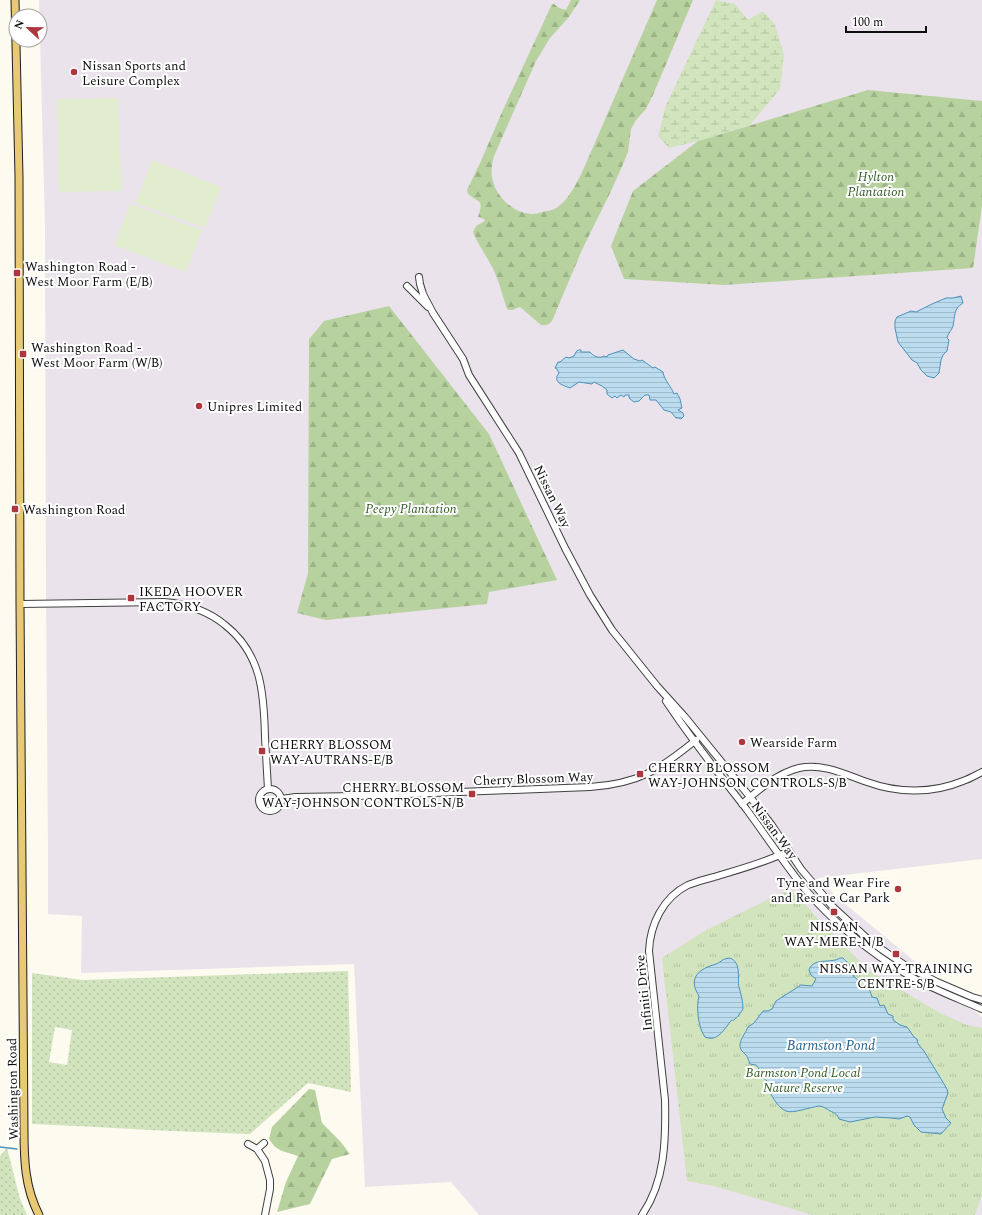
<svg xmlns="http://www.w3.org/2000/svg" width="982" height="1215" font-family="Spectral,serif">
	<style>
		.industrial { fill: #eae3eb }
		.grass { fill: url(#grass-dots); fill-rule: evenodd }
		.forest { fill: url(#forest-firs) }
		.wetland { fill: url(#wetland-marsh) }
		.park { fill: url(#park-tufts) }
		.pitch { fill: #e2ecce }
		.water { fill: url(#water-rules); stroke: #4b92bc }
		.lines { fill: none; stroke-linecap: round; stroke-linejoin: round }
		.stream { stroke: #4b92bc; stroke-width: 1.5 }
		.minor-casing { stroke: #414141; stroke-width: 8 }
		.major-casing { stroke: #1f1f1f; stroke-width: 9 }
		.minor { stroke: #fff; stroke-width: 6 }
		.major { stroke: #e7c976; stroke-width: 7 }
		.poi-dot { fill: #ac373f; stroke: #fff; stroke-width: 1.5 }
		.labels { text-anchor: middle; stroke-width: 4; stroke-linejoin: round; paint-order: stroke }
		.poi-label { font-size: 13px; fill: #0e0e0e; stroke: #fff; text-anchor: start }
		.park-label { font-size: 13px; font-style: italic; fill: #335d26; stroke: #fff }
		.street-label { font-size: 13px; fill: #0e0e0e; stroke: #fff }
		.water-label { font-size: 14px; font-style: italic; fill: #276490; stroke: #fff }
	</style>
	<defs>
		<pattern id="grass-dots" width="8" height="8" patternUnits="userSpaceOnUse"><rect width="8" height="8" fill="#d2e4be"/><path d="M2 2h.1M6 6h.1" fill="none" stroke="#b3c2a2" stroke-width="1.8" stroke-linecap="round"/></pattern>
		<pattern id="forest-firs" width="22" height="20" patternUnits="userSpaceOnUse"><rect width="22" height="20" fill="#b7d29f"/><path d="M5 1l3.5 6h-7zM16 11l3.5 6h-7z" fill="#9cb388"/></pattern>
		<pattern id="wetland-marsh" width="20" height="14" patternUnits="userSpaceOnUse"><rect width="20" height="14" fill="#d2e4be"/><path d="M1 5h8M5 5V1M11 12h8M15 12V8" fill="none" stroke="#b3c2a2"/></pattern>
		<pattern id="park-tufts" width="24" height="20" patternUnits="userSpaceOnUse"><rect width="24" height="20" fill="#d2e4be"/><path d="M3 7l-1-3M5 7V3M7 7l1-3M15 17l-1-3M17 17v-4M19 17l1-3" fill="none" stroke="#b3c2a2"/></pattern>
		<pattern id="water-rules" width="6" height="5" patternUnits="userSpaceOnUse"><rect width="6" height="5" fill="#bbdcee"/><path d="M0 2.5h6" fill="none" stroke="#a0bccb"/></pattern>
	</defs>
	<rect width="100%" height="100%" fill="#fdfaf0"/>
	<path class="industrial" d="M39,0H982V859L818,878L838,898L982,1017V1215H479L451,1182L365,1187L354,964L81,973L82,916L48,914V850L46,591L45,225Z"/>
	<path class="grass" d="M348,971L351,1092L308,1083L250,1134C177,1132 105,1127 32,1124V973L82,980ZM55,1027L72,1030L67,1065L49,1062Z
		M7,1148L20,1199L27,1215H0V1156Z"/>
	<path class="forest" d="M571,0H580L569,17L550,38L536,61L494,156C492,163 491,170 492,177C495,196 513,214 533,214C535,214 539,213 542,212C547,211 555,210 559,206C570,197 577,183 583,170L657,0H693L653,95L646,109L636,120L631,129L628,152L621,169L611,191L582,250L552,321C548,325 546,326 541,325L520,307C515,308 512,312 507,309C503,297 500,285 495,273C489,259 479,247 473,232L476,226L485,221L484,219L478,217C484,199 480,204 468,194L467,190L481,161L502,112L552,4H554L559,8L566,10Z
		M868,90L982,101V206L973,268L724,285L624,279L611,246L633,191L698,141Z
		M389,306L489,434L557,580L489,592L487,604L326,620L297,613L308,573L309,339L324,321Z
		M309,1089L315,1090L322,1123L340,1141L350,1154L332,1159L310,1204L277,1212L286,1182L298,1156C284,1151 277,1152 269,1139L272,1127Z"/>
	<path class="wetland" d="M716,0L735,4L748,20L763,11L775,25L784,55L780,89L750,125L698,141L669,148L658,136L666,105Z"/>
	<path class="park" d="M792,889L818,919L869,971L940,1013L967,1025L982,1028V1195L975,1215H813L714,1186L687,1181L662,958L706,930L775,896Z"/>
	<path class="pitch" d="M118,98L122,191L59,192L57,99Z
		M152,160L221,187L205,228L136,203Z
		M130,204L202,230L186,272L114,245Z"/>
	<path class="water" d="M961,296L963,303C953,309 955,317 953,326C952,330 948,333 947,338L949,340L947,351L943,355L941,360L939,373L934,378L927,376L921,370L917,363L912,360L898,342L895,328V321L897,317L911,311L916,312L932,304L946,298H953Z
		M578,350H581V352H590C593,356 599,359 604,356L607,357L608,355L623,350L634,359L640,361L642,360L653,368L655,367L663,372C664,380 671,386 674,394L677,393L680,399L682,408L678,410L683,413L684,416L681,419L679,418H676L671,412L664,410L656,400H650L649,395H645L639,401L634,402L629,398V395H625L624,397L621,395L617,398L615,396L612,398L607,394V390L602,386L594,382L592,384L579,382L570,388C562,385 552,382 559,373L557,369L555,368L558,362H560L566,357L569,358L574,356L576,352Z
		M730,958C742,963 737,978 739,987C741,995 743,1001 743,1009C741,1012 738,1017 735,1019C731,1023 734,1018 730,1022C723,1031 717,1042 705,1037C698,1028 696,1006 699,996C690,982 694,972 710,966C712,965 714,965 716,964C723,961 721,959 730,958Z
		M840,958H843C846,962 851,963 850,969L854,970L853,976L858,980L862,986L869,988L872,997L877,998L880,1006L884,1005L888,1014L893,1016V1020L900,1025L907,1027L914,1037L917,1039L918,1044L924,1051L947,1089L948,1093L942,1109L946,1118L951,1123L941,1134L921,1132L914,1125L910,1117L907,1116L899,1119L891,1118L875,1117L850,1122L839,1119C837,1114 835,1113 830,1111C827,1109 823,1106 819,1106C811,1107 792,1114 786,1111C779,1108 773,1099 770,1092C769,1089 770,1085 768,1083C767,1080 764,1079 762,1076C760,1072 760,1069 756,1065L750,1064C749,1061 748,1058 746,1055C745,1054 743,1052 742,1051C736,1043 745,1035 748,1027L754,1023L763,1011H768L772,1009L776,1001L801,985L812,986L816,979L811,975L809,970C813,957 831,964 840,958Z"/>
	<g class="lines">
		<path class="stream" d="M0,1147L17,1149"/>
		<g class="minor-casing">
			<path id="minor" d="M419,277L420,284L423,294L433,313L463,359L469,375L519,453L565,548L590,595L612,630L657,686L685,717L750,797L771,824L801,869L833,907L871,942L906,966L937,982L972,997L982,1000
				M407,286L428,307
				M20,604L164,602C187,604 207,610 225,625C262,654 264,694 265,737C266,755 267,772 268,789
				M666,701C691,739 719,774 747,810C766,836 784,863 804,888C832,921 870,953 908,975C932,989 957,998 982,1009
				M259 800a11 11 0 1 1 22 0a11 11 0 1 1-22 0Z
				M281,799L296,797L357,796L590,787C638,784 659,770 696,740
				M742,804C758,790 778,773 799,768C823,763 844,774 867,782C897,793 932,794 963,781C969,779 976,775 982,772
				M248,1144L257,1149L265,1161L270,1180V1189L265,1215
				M257,1149L264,1143
				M642,1215C665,1182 666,1140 665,1100L649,951C650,925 663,897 688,885C696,882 706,879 714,877C737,870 760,864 782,854"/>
		</g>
		<g class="major-casing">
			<path id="major" d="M15,0L19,177L20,604L24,1131C24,1160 25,1188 39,1215"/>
		</g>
		<use href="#minor" class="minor"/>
		<use href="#major" class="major"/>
	</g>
	<g class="poi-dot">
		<circle cx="74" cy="72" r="4"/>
		<rect x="13" y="269" width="8" height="8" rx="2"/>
		<rect x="19" y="350" width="8" height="8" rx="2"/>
		<circle cx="199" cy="406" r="4"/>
		<rect x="11" y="505" width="8" height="8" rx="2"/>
		<rect x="127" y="594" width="8" height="8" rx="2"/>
		<circle cx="742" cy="742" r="4"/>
		<rect x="258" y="747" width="8" height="8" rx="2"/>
		<rect x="636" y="770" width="8" height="8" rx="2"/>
		<rect x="468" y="790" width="8" height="8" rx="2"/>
		<circle cx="898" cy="889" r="4"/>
		<rect x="830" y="908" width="8" height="8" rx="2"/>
		<rect x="892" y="950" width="8" height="8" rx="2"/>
	</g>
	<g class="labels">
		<g class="poi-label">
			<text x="82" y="70">Nissan Sports and<tspan x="82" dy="15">Leisure Complex</tspan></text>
			<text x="25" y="271">Washington Road -<tspan x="25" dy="15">West Moor Farm (E/B)</tspan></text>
			<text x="31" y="352">Washington Road -<tspan x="31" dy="15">West Moor Farm (W/B)</tspan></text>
			<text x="207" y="411">Unipres Limited</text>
			<text x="23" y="514">Washington Road</text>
			<text x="139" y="596">IKEDA HOOVER<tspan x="139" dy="15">FACTORY</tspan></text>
			<text x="750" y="747">Wearside Farm</text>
			<text x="270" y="749">CHERRY BLOSSOM<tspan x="270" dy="15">WAY-AUTRANS-E/B</tspan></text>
			<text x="648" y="772">CHERRY BLOSSOM<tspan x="648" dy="15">WAY-JOHNSON CONTROLS-S/B</tspan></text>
			<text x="464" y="792" text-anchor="end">CHERRY BLOSSOM<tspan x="464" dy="15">WAY-JOHNSON CONTROLS-N/B</tspan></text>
			<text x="890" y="887" text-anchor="end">Tyne and Wear Fire<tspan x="890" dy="15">and Rescue Car Park</tspan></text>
			<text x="834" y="931" text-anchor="middle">NISSAN<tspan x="834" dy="15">WAY-MERE-N/B</tspan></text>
			<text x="896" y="973" text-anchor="middle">NISSAN WAY-TRAINING<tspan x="896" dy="15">CENTRE-S/B</tspan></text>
		</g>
		<g class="park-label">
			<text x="876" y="181">Hylton<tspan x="876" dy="15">Plantation</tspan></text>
			<text x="411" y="513">Peepy Plantation</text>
			<text x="803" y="1077">Barmston Pond Local<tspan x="803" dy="15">Nature Reserve</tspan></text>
		</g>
		<g class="street-label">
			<text transform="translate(553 496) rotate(64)" y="5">Nissan Way</text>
			<text transform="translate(533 778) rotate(-2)" y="5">Cherry Blossom Way</text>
			<text transform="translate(775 830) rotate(54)" y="5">Nissan Way</text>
			<text transform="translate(643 993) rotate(-96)" y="5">Infiniti Drive</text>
			<text transform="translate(12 1089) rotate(-91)" y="5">Washington Road</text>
		</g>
		<g class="water-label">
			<text x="831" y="1050">Barmston Pond</text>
		</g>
	</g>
	<g transform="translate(28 28) rotate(292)"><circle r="19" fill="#ffffff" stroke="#9f9f9f"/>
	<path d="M0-3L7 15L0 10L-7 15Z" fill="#ac373f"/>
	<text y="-6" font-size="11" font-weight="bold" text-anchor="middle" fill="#0e0e0e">N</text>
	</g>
	<path d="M846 26v6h80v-6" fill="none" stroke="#0e0e0e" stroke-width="2"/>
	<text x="852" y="26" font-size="12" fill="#0e0e0e" stroke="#ffffff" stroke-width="3" paint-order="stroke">100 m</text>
</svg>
